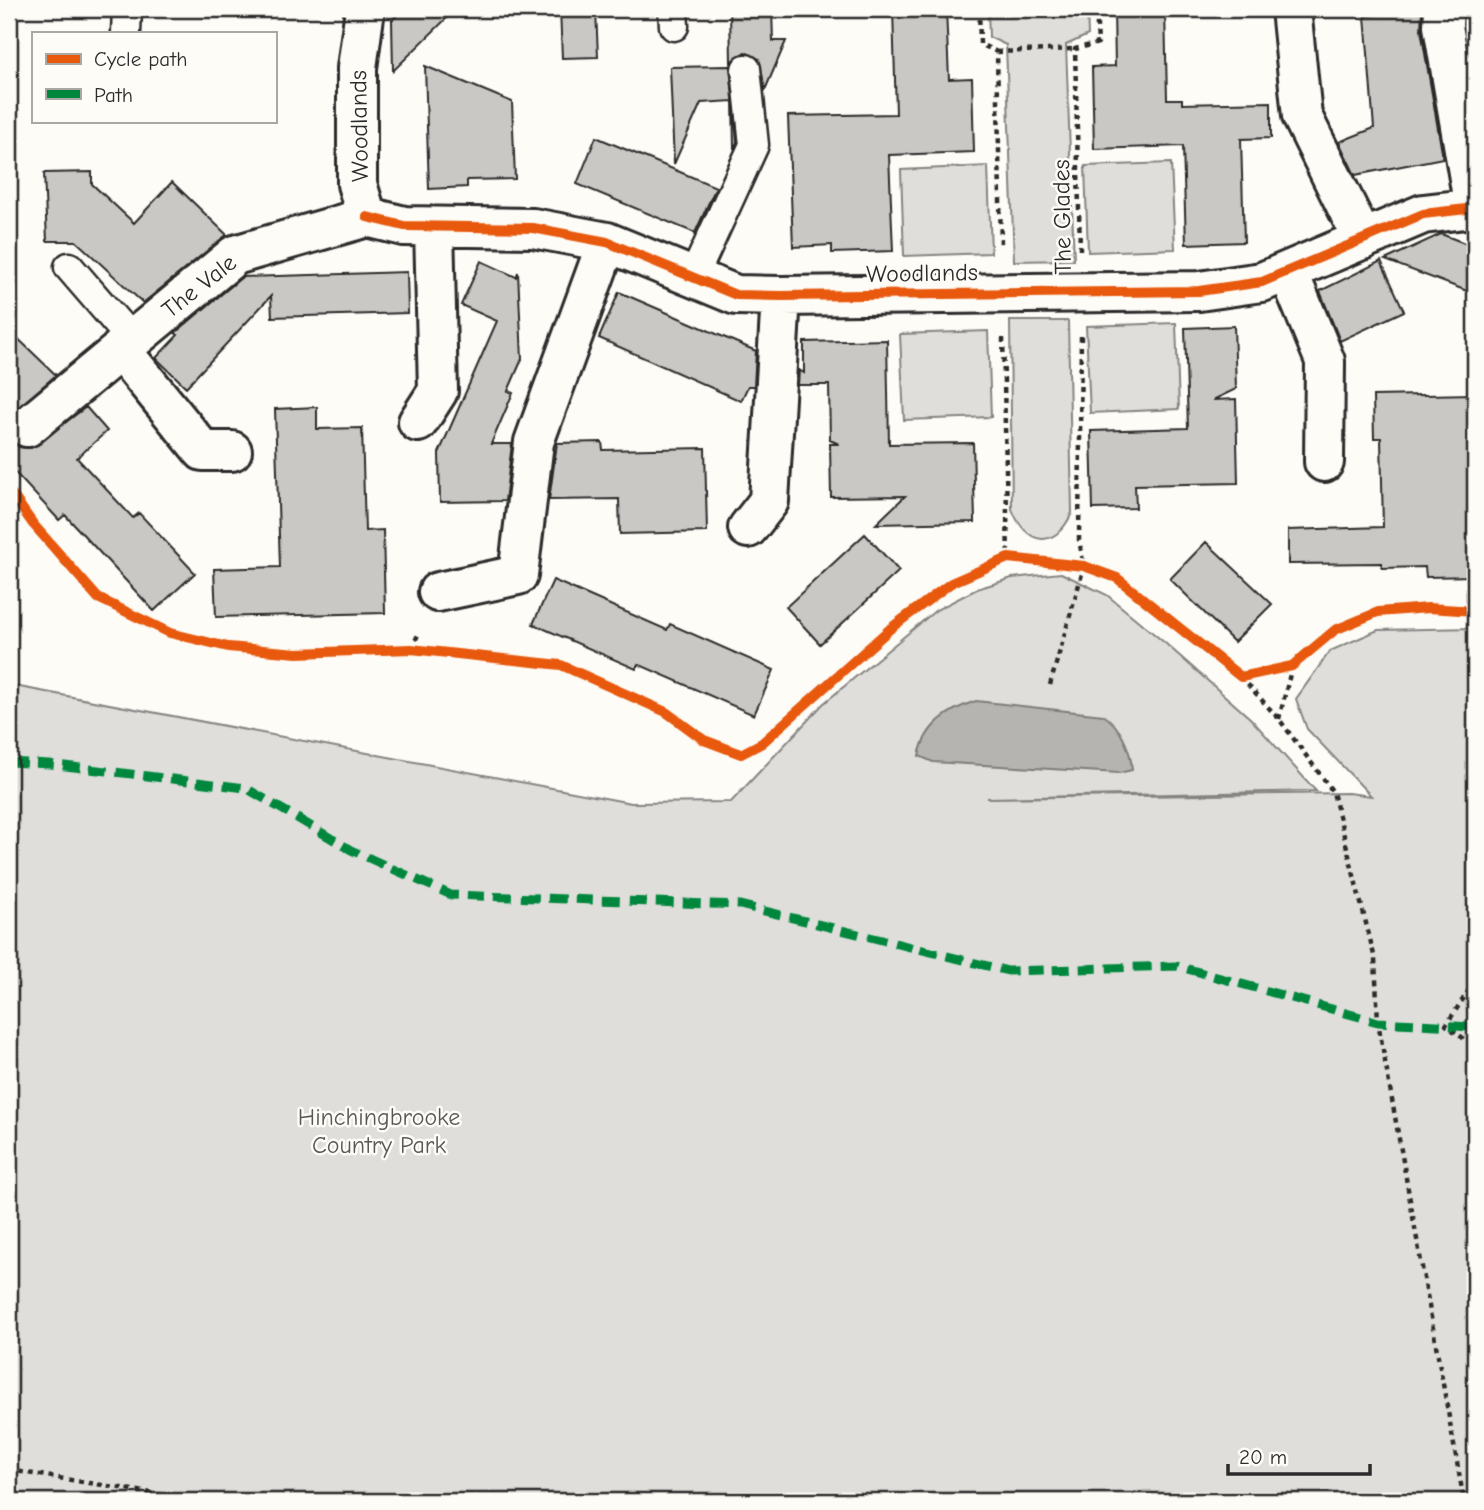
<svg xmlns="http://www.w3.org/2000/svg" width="1484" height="1510" font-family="'Comic Neue',sans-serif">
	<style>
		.green { fill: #dfdeda; stroke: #858482; stroke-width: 2 }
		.water { fill: #b5b4b1; stroke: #7e7d7b; stroke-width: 2 }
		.building { fill: #c9c8c4; stroke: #2b2b2b; stroke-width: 2 }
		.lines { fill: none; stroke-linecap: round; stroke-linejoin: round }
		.lane-casing { stroke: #2b2b2b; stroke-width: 33 }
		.street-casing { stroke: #2b2b2b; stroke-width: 44 }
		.path { stroke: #2b2b2b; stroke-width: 4.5; stroke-dasharray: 5 5; stroke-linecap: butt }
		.lane { stroke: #fdfcf7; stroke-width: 28 }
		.street { stroke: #fdfcf7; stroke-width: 38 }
		.quiet { stroke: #00873e; stroke-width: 9; stroke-dasharray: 18 9; stroke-linecap: butt }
		.cycleway-casing { stroke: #fdfcf7; stroke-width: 15 }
		.cycleway { stroke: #e8590c; stroke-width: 10 }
		.labels { text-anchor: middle; stroke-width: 5; stroke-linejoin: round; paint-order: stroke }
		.street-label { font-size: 24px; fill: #2b2b2b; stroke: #fdfcf7 }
		.park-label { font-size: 24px; fill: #585857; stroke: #fdfcf7 }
	</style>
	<rect width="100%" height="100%" fill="#fdfcf7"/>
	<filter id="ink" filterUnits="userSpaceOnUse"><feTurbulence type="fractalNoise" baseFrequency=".0143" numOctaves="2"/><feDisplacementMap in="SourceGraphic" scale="14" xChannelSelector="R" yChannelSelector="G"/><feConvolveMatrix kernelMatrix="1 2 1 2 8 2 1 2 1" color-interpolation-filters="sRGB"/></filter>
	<g filter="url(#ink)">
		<path class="green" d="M988,9H1087L1088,35L1066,45L1074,260L1014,261L1006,45L989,37Z
			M1171,163L1175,249L1088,252L1085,166Z
			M988,166L991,253L904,256L901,170Z
			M1010,321H1068L1072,513C1054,551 1026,545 1012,509Z
			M1176,323L1179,409L1090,413L1086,326Z
			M988,331L991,417L904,420L900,334Z
			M1061,573L1107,595L1165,643L1251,719L1316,791L987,798L1348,793L1371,796L1307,729L1296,699L1330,651L1378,630L1475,628V1501H9V685L631,803L731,802L823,704L936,610L977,589L1012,578Z"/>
		<path class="water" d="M976,701L1103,715C1120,725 1131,750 1132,770L1119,773L933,762L919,756C925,725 948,710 976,701Z"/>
		<path class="building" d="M403,9H456L393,71L392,20Z
			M560,9H596L598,57L562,58Z
			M730,9H772L773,41H786L765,90L759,59L745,52L731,62Z
			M893,9H946L949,79L972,78L974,152L889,155L893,251L832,253V245L793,247L788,116L896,114Z
			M1114,9H1165L1167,99H1182V104L1271,102V138L1241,139L1244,242L1186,244L1183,146L1094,149L1092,67L1115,66Z
			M1466,9H1475V85L1465,25Z
			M1422,11L1421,30L1443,158L1355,175L1339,142L1374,128L1365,16Z
			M425,66L512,102L515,179L467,180V187L429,189Z
			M730,66L737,142L734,149L733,101L701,103L674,164L670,67Z
			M596,137L716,187L695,233L577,184Z
			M92,172V184L134,223L172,182L227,235L143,303L76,241H47L44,173Z
			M1441,234L1475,247V294L1385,260Z
			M481,261L516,277L518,272L522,359L508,391L513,393L491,444H512L505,501L440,502L439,453L497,321L461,305Z
			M1381,261L1404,311L1340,341L1320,291Z
			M407,272L408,313L272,317L271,296L186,387L156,358L178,335L175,333L242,277Z
			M619,292L756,351L754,386H748L741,401L599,338Z
			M1234,326L1236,389L1213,400L1236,399L1238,483L1135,485L1136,508L1093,509L1091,431L1188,428L1185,328Z
			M9,330L56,375L9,416Z
			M887,340L889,444L973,443L975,522L876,524L905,496L831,497L830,444H839L830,440L829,385H798L799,370L804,373V342Z
			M1475,394V576L1426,577L1425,567L1382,568V563L1288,564V530L1383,527L1381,438H1374L1373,396Z
			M86,407L107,431L77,458L133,518L139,513L195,573L154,611L65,515L59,520L9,466V438L19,447L31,448Z
			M317,407V429L362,428L365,531L383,530L385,613L216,617L214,569L280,567L275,409Z
			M602,442L603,450L705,448L707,532L620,534L619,499L549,500L557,443Z
			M865,534L899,571L820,644L786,607Z
			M1206,542L1272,604L1234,642L1170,579Z
			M553,580L667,630L670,624L774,670L754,715L638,664L636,669L533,624Z"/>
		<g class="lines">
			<g class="lane-casing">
				<path id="lane" d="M673,9L674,26
					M126,33L127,9
					M69,267L132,340
					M693,278L754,145L746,69"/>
			</g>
			<g class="street-casing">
				<path id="street" d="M365,9L357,68V184L367,217
					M1291,9L1302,116L1363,240
					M1444,9L1443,26L1474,208
					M367,217L404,226L533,228L607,242L736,295L781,296L1199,291L1262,282L1423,214L1475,208
					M1288,271L1325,361L1324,462
					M120,349L203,451H232
					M418,422L438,391L434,227
					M27,427L235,255L367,217
					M748,528L769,501L781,296
					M438,592L518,575L534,442L607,242"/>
			</g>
			<path class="path" d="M979,9L980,44L997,52L1001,248
				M997,52L1075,49
				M1080,250L1075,49L1098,43L1096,9
				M1081,336L1079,540L1084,566
				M1003,338L1008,558
				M411,649L420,631
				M1241,677L1279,719L1333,792L1375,959L1378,1022L1464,1501
				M1050,685L1084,567
				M1279,719L1292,666
				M1475,981L1446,1025L1475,1047
				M9,1470L201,1501"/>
			<use href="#lane" class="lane"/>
			<use href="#street" class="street"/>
			<path class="quiet" d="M9,762L49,764L246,788L351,850L451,895L740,905L1008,971L1177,966L1378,1022L1475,1027"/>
			<g class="cycleway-casing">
				<path id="cycleway" d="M367,217L404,226L533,228L607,242L736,295L781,296L1199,291L1262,282L1423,214L1475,208
					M9,490L33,524L98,598L170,633L228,647L297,653L411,649L561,665L666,712L704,740L741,754L762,743L891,628L951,583L1008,558L1084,566L1117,578L1241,677L1292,666L1335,630L1378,612L1428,608L1475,611"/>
			</g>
			<use href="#cycleway" class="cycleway"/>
		</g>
	</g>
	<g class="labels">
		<g class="street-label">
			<text transform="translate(359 126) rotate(-91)" y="8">Woodlands</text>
			<text transform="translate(1062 217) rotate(-91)" y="8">The Glades</text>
			<text transform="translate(922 273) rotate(-1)" y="8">Woodlands</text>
			<text transform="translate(199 286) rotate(-38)" y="8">The Vale</text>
		</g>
		<g class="park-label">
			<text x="379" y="1125">Hinchingbrooke<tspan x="379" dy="28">Country Park</tspan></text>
		</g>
	</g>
	<rect width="1484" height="1510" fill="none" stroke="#fdfcf7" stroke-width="35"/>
	<rect x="18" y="18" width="1449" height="1475" fill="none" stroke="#2b2b2b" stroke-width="2.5" filter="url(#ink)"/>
	<rect x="32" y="32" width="245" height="91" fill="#fdfcf7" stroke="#a9a8a5" stroke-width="2"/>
	<rect x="46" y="54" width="35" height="10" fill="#e8590c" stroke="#a9a8a5" stroke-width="2"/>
	<text x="94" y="66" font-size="21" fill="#2b2b2b">Cycle path</text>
	<rect x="46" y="89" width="35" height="10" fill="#00873e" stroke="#a9a8a5" stroke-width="2"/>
	<text x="94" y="102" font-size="21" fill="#2b2b2b">Path</text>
	<path d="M1228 1464v10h142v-10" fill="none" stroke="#2b2b2b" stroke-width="3.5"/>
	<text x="1239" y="1464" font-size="21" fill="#2b2b2b" stroke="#fdfcf7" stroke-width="5" paint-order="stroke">20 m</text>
</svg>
